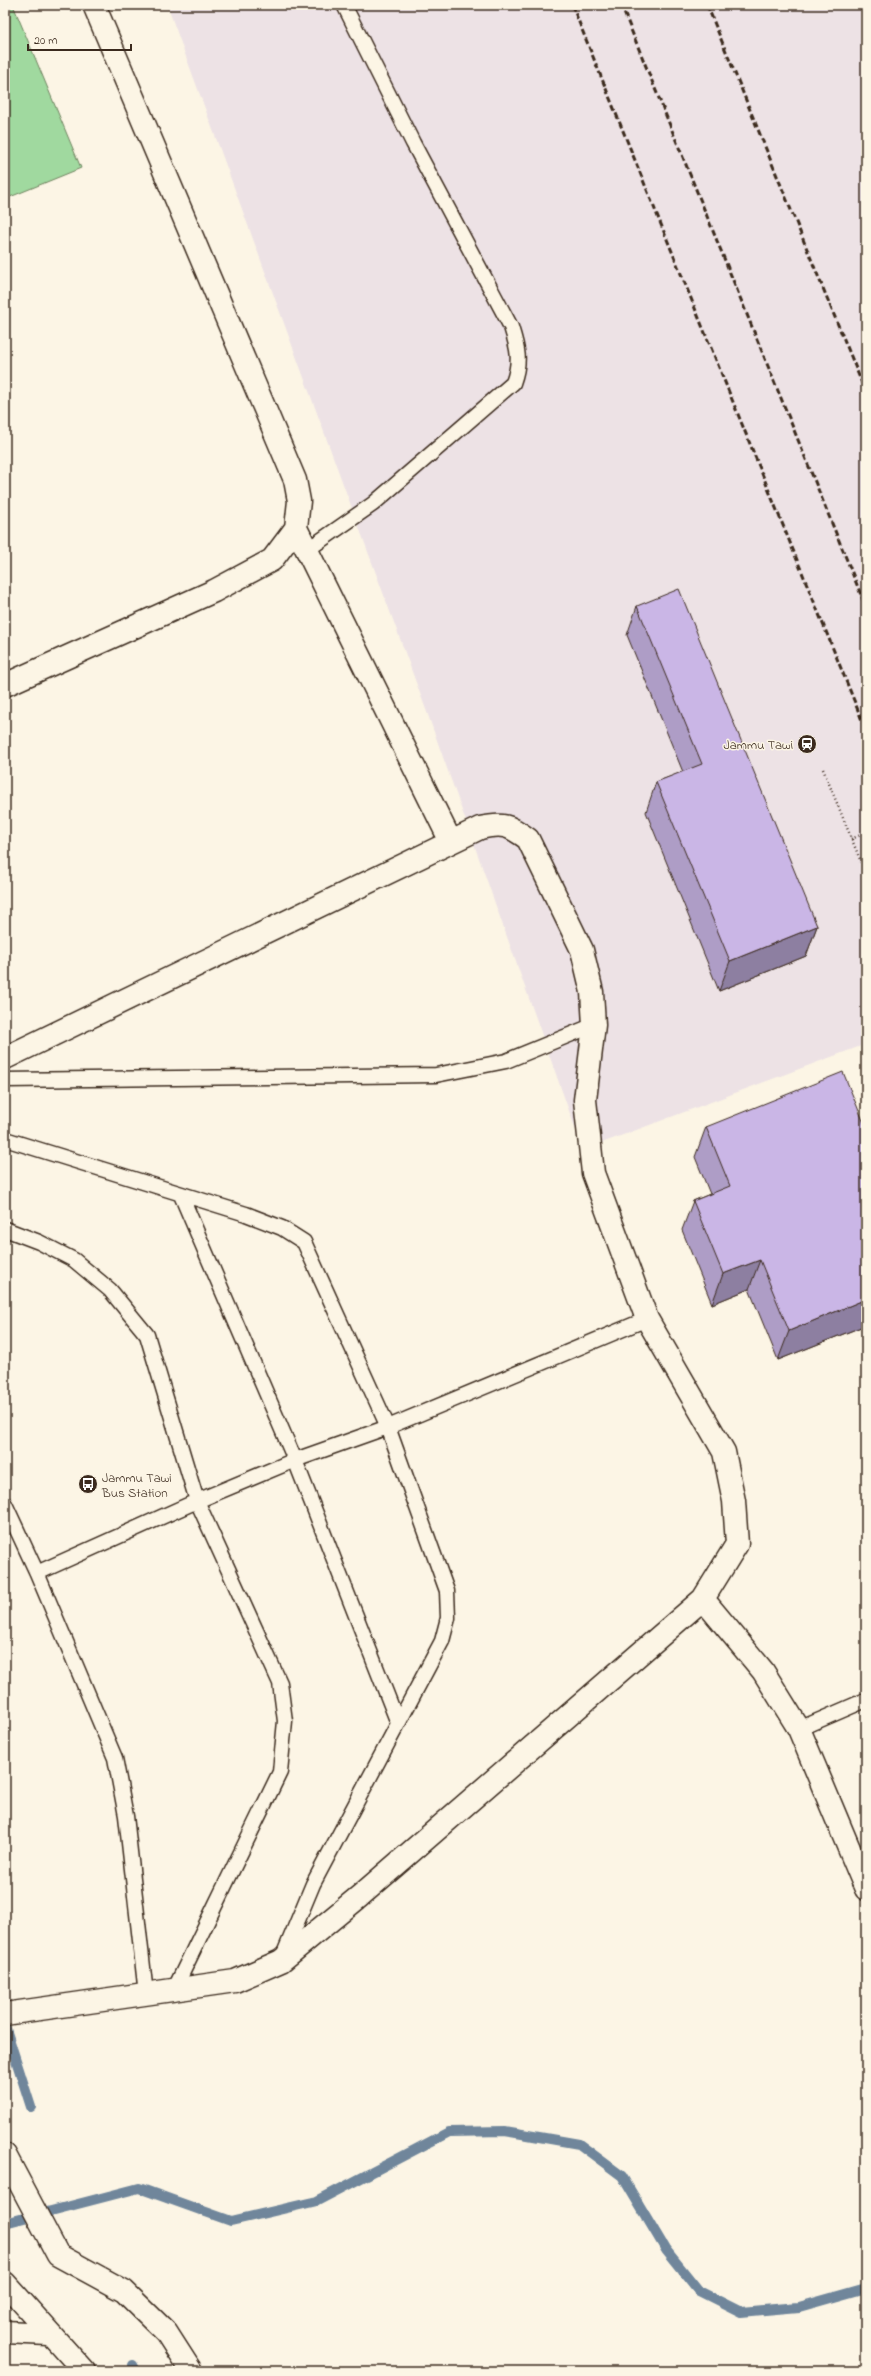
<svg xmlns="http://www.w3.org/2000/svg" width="871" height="2376" font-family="'Indie Flower',sans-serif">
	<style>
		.built { fill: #ede2e5 }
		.green { fill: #a0d99f; stroke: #6e825e }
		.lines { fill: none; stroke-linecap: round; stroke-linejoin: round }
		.stream { stroke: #6f869b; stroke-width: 10 }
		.lane-casing { stroke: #3b2a1e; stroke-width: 17 }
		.street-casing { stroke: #3b2a1e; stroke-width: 25 }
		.secondary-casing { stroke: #3b2a1e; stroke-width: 25 }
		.path { stroke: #3b2a1e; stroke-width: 2.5; stroke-dasharray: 1 3; stroke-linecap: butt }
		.lane { stroke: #fcf5e5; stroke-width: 14 }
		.street { stroke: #fcf5e5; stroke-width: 22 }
		.secondary { stroke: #fcf5e5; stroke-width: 22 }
		.rail { stroke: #3b2a1e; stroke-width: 3; stroke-dasharray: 6 3; stroke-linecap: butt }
		.wall { fill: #ae9dc6; stroke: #3b2a1e }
		.shaded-wall { fill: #8d7fa1; stroke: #3b2a1e }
		.building { fill: #cab6e6; stroke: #3b2a1e }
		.labels { text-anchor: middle; stroke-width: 3; stroke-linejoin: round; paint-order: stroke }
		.poi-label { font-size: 13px; fill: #3b2a1e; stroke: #fcf5e5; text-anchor: end }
	</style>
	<rect width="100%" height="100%" fill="#fcf5e5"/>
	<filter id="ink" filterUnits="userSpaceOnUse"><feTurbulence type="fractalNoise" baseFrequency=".025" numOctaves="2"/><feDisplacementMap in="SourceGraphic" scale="8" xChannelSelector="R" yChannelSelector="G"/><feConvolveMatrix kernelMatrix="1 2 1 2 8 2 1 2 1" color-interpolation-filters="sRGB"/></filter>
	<g filter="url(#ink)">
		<path class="built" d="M167,5H866V1044L583,1150L428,715Z"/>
		<path class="green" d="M5,5H13L81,168L5,199Z"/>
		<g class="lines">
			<path class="stream" d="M5,2026L31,2107
				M5,2223L139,2188L231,2221L317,2201L449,2132L505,2131L579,2144L622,2176L666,2250L699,2291L741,2312L799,2307L866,2288
				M133,2365L136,2371"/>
			<g class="lane-casing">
				<path id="lane" d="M307,550L373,504L513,383C521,361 518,349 511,327L413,143L344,5
					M5,1080L436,1075L506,1061L594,1025
					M5,1139L246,1214L282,1228L304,1242L388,1427L447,1591L448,1618L442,1641L313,1884L283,1956
					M181,1195L295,1460L398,1723
					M5,1229L39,1242L74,1260L110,1290L147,1335L197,1501L280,1683L285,1721L280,1772L174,1990
					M5,1504L37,1573L115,1758L126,1816L146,1994
					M37,1573L197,1501L295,1460L388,1427L647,1319
					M799,1729L866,1700"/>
			</g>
			<g class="street-casing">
				<path id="street" d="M296,528L451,842
					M5,685L214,591L272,560L296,528L299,501L295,480L94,5
					M5,1058L480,828C503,823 509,825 528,839L582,950L592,992L594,1025L585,1100L593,1173L647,1319L724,1452L734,1501L737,1544L703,1599L360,1896L281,1961L235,1981L5,2014
					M703,1599L763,1671L799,1729L866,1889
					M5,2332L48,2334"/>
			</g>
			<g class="secondary-casing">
				<path id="secondary" d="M5,2155L58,2255L124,2291L166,2332L191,2371
					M5,2283L84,2371"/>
			</g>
			<path class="path" d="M823,769L866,874
				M851,839L866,833"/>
			<use href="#lane" class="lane"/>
			<use href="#street" class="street"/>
			<use href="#secondary" class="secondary"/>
			<path class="rail" d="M572,5L866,730
				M621,5L866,607
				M707,5L866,393"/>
		</g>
		<path class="wall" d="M637,606L817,926L806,956L719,991L646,812L656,782L683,772L627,635Z
			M706,1127L866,1128V1325L778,1360L749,1289L712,1304L682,1230L693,1201L710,1194L695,1157Z"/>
		<path class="shaded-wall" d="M817,926L806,956L719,991L730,961Z
			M760,1260L749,1289L712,1304L723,1274Z
			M866,1299V1325L778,1360L789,1331Z"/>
		<path class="building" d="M679,589L817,926L730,961L656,782L702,764L637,606Z
			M843,1072L866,1128V1299L789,1331L760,1260L723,1274L693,1201L730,1186L706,1127Z"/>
	</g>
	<defs>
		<g id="station-disc" transform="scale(1)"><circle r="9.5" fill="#3b2a1e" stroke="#fcf5e5"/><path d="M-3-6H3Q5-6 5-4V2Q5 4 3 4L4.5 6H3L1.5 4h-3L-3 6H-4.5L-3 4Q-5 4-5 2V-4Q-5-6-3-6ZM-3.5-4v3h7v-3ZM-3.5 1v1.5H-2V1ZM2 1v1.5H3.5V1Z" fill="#fff"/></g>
		<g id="bus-disc" transform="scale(1)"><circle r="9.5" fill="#3b2a1e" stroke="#fcf5e5"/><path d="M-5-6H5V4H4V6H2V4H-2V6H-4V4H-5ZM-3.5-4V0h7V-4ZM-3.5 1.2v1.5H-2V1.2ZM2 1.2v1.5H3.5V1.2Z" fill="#fff"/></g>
	</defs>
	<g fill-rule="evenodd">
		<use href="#station-disc" x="807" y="744"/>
		<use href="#bus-disc" x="88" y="1484"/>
	</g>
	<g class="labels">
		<g class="poi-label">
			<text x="793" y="749">Jammu Tawi</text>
			<text x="102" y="1482" text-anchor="start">Jammu Tawi<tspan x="102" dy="15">Bus Station</tspan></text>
		</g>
	</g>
	<rect width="871" height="2376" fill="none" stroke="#fcf5e5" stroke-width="20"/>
	<rect x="10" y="10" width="851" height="2356" fill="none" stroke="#3b2a1e" stroke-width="1.5" filter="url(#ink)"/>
	<path d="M28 44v6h103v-6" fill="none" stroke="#3b2a1e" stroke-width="2"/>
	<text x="34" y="44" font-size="12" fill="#3b2a1e" stroke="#fcf5e5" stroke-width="3" paint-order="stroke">20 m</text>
</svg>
